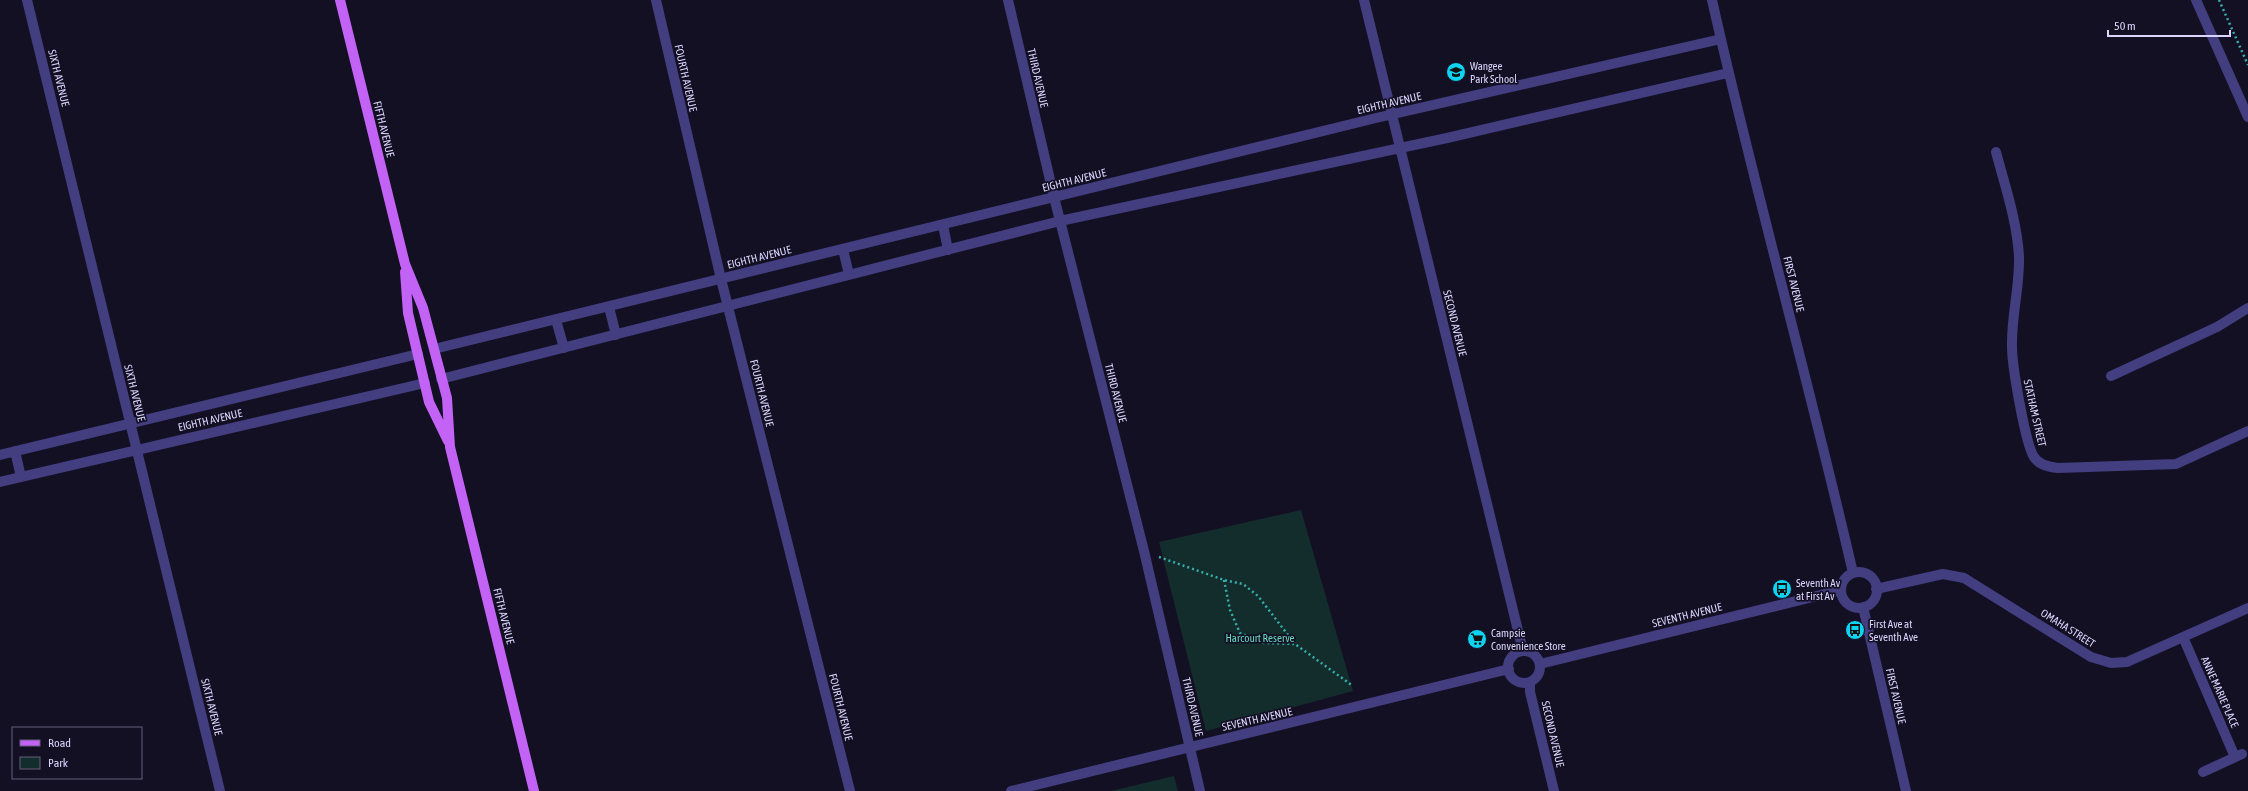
<svg xmlns="http://www.w3.org/2000/svg" width="2248" height="791" font-family="'Asap Condensed',sans-serif">
	<style>
		.green { fill: #132d2d }
		.lines { fill: none; stroke-linecap: round; stroke-linejoin: round }
		.path { stroke: #36afab; stroke-width: 2.5; stroke-dasharray: 2 3; stroke-linecap: butt }
		.minor { stroke: #423e80; stroke-width: 10 }
		.major { stroke: #c363f6; stroke-width: 10 }
		.labels { text-anchor: middle; stroke-width: 3.5; stroke-linejoin: round; paint-order: stroke }
		.poi-label { font-size: 11px; fill: #dbd5fd; stroke: #141024; text-anchor: start }
		.street-label { font-size: 11px; fill: #dbd5fd; stroke: #141024 }
		.park-label { font-size: 11px; fill: #65d9bf; stroke: #141024 }
	</style>
	<rect width="100%" height="100%" fill="#141024"/>
	<path class="green" d="M1301,510L1353,691L1206,731L1159,542Z
		M1174,776L1178,791H1111Z"/>
	<g class="lines">
		<path class="path" d="M2219,0L2248,65
			M1159,557L1224,580L1243,584L1258,596L1295,644L1353,686
			M1224,580L1230,610L1240,633L1264,643L1294,644"/>
		<path class="minor" d="M27,0L220,791
			M656,0L721,279L850,791
			M1008,0L1054,197L1144,551L1200,791
			M1364,0L1523,651
			M1712,0C1755,192 1809,381 1853,573
			M2196,0L2248,117
			M1996,152C2005,186 2017,221 2019,256C2020,287 2011,317 2012,347C2012,365 2025,443 2034,457C2039,465 2048,467 2058,468L2176,464L2248,431
			M943,225L948,250
			M843,249L849,275
			M609,307L616,335
			M556,320L564,348
			M434,349L1376,118L1721,39
			M2111,376L2217,327L2248,308
			M441,379L1060,221L1447,138L1728,73
			M15,451L21,477
			M0,455L418,354
			M0,482L425,383
			M1841 590a18 18 0 1 1 36 0a18 18 0 1 1-36 0Z
			M1876,589L1943,574L1964,578L2091,657L2111,663L2127,662L2248,608
			M1863,607L1906,791
			M2183,637L2235,757
			M1508 667a16 16 0 1 1 32 0a16 16 0 1 1-32 0Z
			M1540,664L1841,590
			M1530,682V692L1554,791
			M2203,772L2242,754
			M1011,791L1509,669"/>
		<path class="major" d="M340,0L405,264L423,308L447,398L450,447L534,791
			M405,272L408,313L429,402L448,441"/>
	</g>
	<defs>
		<g id="school-disc" transform="scale(1)"><circle r="9.5" fill="#0ed3f0" stroke="#141024"/><path d="M0-5L7-2L0 1L-7-2ZM-4 1L0 2.5L4 1V4Q0 6-4 4Z" fill="#111"/></g>
		<g id="bus-disc" transform="scale(1)"><circle r="9.5" fill="#0ed3f0" stroke="#141024"/><path d="M-5-6H5V4H4V6H2V4H-2V6H-4V4H-5ZM-3.5-4V0h7V-4ZM-3.5 1.2v1.5H-2V1.2ZM2 1.2v1.5H3.5V1.2Z" fill="#111"/></g>
		<g id="supermarket-disc" transform="scale(1)"><circle r="9.5" fill="#0ed3f0" stroke="#141024"/><path d="M-6-5.5h2.5l.6 2H6L4.5 2H-2.5L-4.4-4H-6ZM-1.5 3.2a1.3 1.3 0 1 0 .1 0ZM3 3.2a1.3 1.3 0 1 0 .1 0Z" fill="#111"/></g>
	</defs>
	<g fill-rule="evenodd">
		<use href="#school-disc" x="1456" y="72"/>
		<use href="#bus-disc" x="1782" y="589"/>
		<use href="#bus-disc" x="1855" y="630"/>
		<use href="#supermarket-disc" x="1477" y="639"/>
	</g>
	<g class="labels">
		<g class="poi-label">
			<text x="1470" y="70">Wangee<tspan x="1470" dy="13">Park School</tspan></text>
			<text x="1796" y="587">Seventh Av<tspan x="1796" dy="13">at First Av</tspan></text>
			<text x="1869" y="628">First Ave at<tspan x="1869" dy="13">Seventh Ave</tspan></text>
			<text x="1491" y="637">Campsie<tspan x="1491" dy="13">Convenience Store</tspan></text>
		</g>
		<g class="street-label">
			<text transform="translate(59 78) rotate(76)" y="4">SIXTH AVENUE</text>
			<text transform="translate(686 78) rotate(77)" y="4">FOURTH AVENUE</text>
			<text transform="translate(1038 78) rotate(77)" y="4">THIRD AVENUE</text>
			<text transform="translate(1389 103) rotate(-13)" y="4">EIGHTH AVENUE</text>
			<text transform="translate(384 129) rotate(76)" y="4">FIFTH AVENUE</text>
			<text transform="translate(1074 180) rotate(-14)" y="4">EIGHTH AVENUE</text>
			<text transform="translate(759 257) rotate(-14)" y="4">EIGHTH AVENUE</text>
			<text transform="translate(1794 284) rotate(76)" y="4">FIRST AVENUE</text>
			<text transform="translate(1455 323) rotate(76)" y="4">SECOND AVENUE</text>
			<text transform="translate(135 393) rotate(76)" y="4">SIXTH AVENUE</text>
			<text transform="translate(762 393) rotate(76)" y="4">FOURTH AVENUE</text>
			<text transform="translate(1116 393) rotate(76)" y="4">THIRD AVENUE</text>
			<text transform="translate(2035 413) rotate(77)" y="4">STATHAM STREET</text>
			<text transform="translate(210 420) rotate(-13)" y="4">EIGHTH AVENUE</text>
			<text transform="translate(1687 615) rotate(-14)" y="4">SEVENTH AVENUE</text>
			<text transform="translate(504 616) rotate(76)" y="4">FIFTH AVENUE</text>
			<text transform="translate(2068 628) rotate(32)" y="4">OMAHA STREET</text>
			<text transform="translate(2220 692) rotate(66)" y="4">ANNE MARIE PLACE</text>
			<text transform="translate(1896 696) rotate(77)" y="4">FIRST AVENUE</text>
			<text transform="translate(212 707) rotate(76)" y="4">SIXTH AVENUE</text>
			<text transform="translate(841 707) rotate(76)" y="4">FOURTH AVENUE</text>
			<text transform="translate(1193 707) rotate(77)" y="4">THIRD AVENUE</text>
			<text transform="translate(1257 719) rotate(-13)" y="4">SEVENTH AVENUE</text>
			<text transform="translate(1553 734) rotate(77)" y="4">SECOND AVENUE</text>
		</g>
		<g class="park-label">
			<text x="1260" y="642">Harcourt Reserve</text>
		</g>
	</g>
	<rect x="12" y="727" width="130" height="52" fill="#141024" stroke="#645f7b"/>
	<rect x="20" y="740" width="20" height="6" fill="#c363f6" stroke="#645f7b"/>
	<text x="48" y="747" font-size="12" fill="#dbd5fd">Road</text>
	<rect x="20" y="757" width="20" height="12" fill="#132d2d" stroke="#645f7b"/>
	<text x="48" y="767" font-size="12" fill="#dbd5fd">Park</text>
	<path d="M2108 30v6h122v-6" fill="none" stroke="#dbd5fd" stroke-width="2"/>
	<text x="2114" y="30" font-size="12" fill="#dbd5fd" stroke="#141024" stroke-width="3" paint-order="stroke">50 m</text>
</svg>
